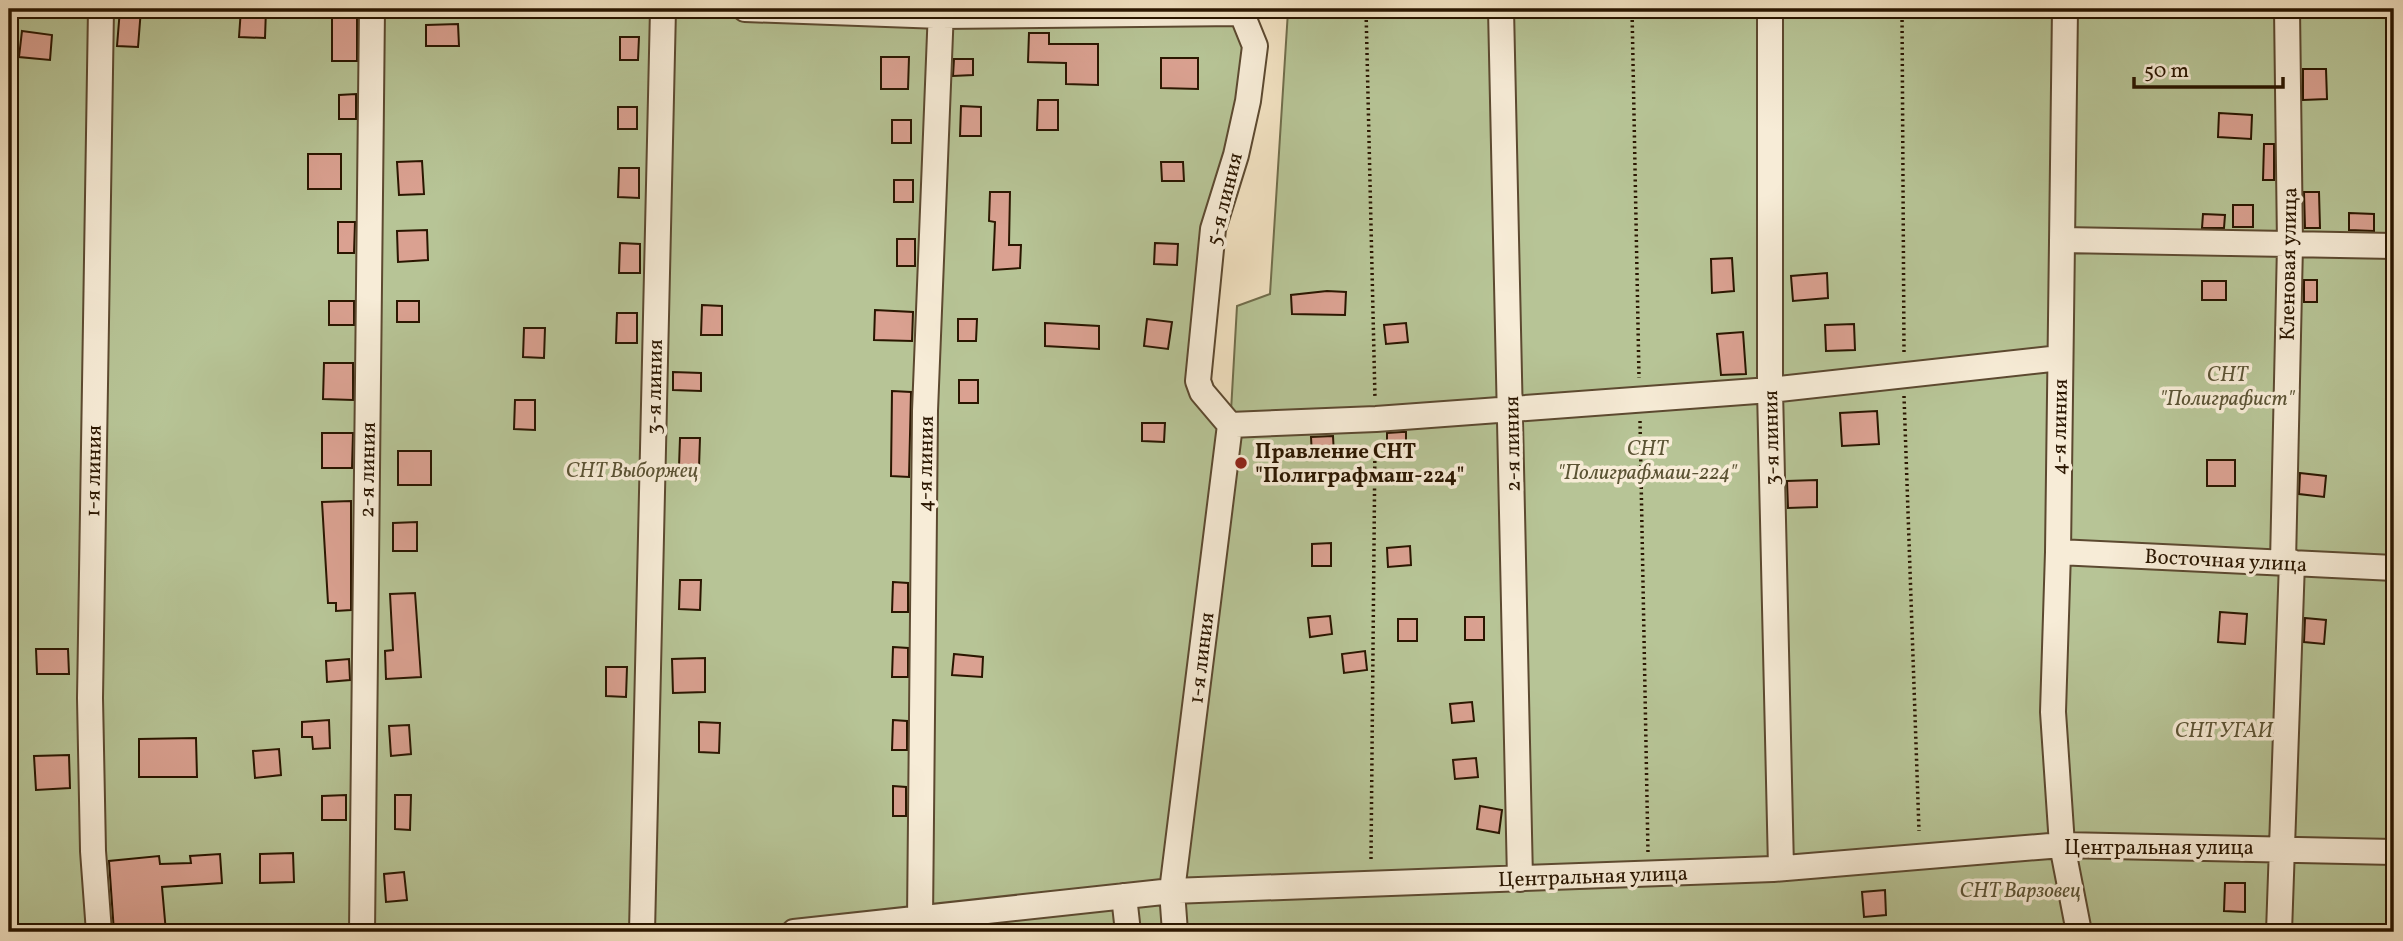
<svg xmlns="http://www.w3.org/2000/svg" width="2403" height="941" font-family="Vollkorn,serif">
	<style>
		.green { fill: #b7c496; stroke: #706d4b; stroke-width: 2 }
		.building { fill: #daa191; stroke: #2a1600; stroke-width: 2 }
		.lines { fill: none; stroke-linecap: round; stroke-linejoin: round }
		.minor-casing { stroke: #5c4930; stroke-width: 28 }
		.path { stroke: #2a1600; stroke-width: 3.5; stroke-dasharray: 2 3.5; stroke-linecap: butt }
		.minor { stroke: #f7ecd7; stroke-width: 24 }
		.poi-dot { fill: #8f2418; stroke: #f7ecd7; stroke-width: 2.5 }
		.labels { text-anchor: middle; stroke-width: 7; stroke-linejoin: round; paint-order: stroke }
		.street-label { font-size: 21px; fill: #2a1600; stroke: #f7ecd7 }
		.park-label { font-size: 21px; font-style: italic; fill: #5b5334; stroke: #f7ecd7 }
		.poi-label { font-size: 21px; font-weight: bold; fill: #2a1600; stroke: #f7ecd7; text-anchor: start }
	</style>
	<rect width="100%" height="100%" fill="#f2e2c2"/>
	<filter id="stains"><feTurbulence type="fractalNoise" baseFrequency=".00286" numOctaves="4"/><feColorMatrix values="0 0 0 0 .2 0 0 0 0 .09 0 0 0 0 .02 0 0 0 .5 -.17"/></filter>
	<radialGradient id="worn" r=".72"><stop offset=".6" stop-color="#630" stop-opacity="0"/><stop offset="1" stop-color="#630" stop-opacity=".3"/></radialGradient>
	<path class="green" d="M9,9H1243L1253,38L1198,381L1231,411L1237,306L1270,294L1288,11L1285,9H2394V932H9Z"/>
	<path class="building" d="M120,9H141L138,47L117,46Z
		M241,9H266L265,38L239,37Z
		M332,9H357V61H332Z
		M458,24L459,46H426V25Z
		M22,31L52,35L50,60L19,57Z
		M1029,33H1049V44H1098V85L1066,84V63L1028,62Z
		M620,37H639L638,60H620Z
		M881,57H909L908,89H881Z
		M1161,58H1198V89L1161,88Z
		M954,59H973V75L953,76Z
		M2303,69H2326L2327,99L2303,100Z
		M356,94V119H339V95Z
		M1038,100H1058V130H1037Z
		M961,106L981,107V136H960Z
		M618,107H637V129H618Z
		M2219,113L2252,115L2251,139L2218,137Z
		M892,120H911V143H892Z
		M2264,144H2274V180H2263Z
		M308,154H341V189H308Z
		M422,161L424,194L399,195L397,162Z
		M1161,162H1183L1184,181H1162Z
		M619,168H639V198L618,197Z
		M894,180H913V202H894Z
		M990,192H1010L1009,245H1021L1020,268L993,270L995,222L989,221Z
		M2304,192H2319L2320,228H2305Z
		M2233,205H2253V227H2233Z
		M2349,213L2374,214V231L2349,230Z
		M2203,214L2225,215L2224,228H2202Z
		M338,222H355L354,253H338Z
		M427,230L428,260L398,262L397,231Z
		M897,239H915V266H897Z
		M620,243L640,244V273H619Z
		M1155,243L1178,244L1177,265L1154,264Z
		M1732,258L1734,291L1712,293L1711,259Z
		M1827,273L1828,298L1793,301L1791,276Z
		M2304,280H2317V302H2304Z
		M2202,281H2226V300H2202Z
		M1327,291L1346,292L1345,315L1292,314L1291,295Z
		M329,301H354V325H329Z
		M397,301H419V322H397Z
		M702,305L722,306V335H701Z
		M875,310L913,312L912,341L874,340Z
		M617,313H637V343H616Z
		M958,319H977L976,341H958Z
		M1147,319L1172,322L1168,349L1144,346Z
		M1045,323L1099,326V349L1045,346Z
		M1406,323L1408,342L1386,344L1384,325Z
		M1854,324L1855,350L1826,351L1825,325Z
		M524,328H545L544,358L523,357Z
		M1743,332L1746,374L1721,375L1717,334Z
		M324,363H353V400L323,399Z
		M673,372L701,373V391L673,390Z
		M959,380H978V403H959Z
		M892,391L911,392L909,477L891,476Z
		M515,400H535V430L514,429Z
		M1877,411L1879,444L1842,446L1840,413Z
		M1142,423H1165L1164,442L1142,441Z
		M1402,432H1406V455L1387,454V433Z
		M322,433H353L352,468H322Z
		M1333,436L1334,455L1312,456L1311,437Z
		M680,438H700L699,468L679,467Z
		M398,451H431V485H398Z
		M2207,460H2235V486H2207Z
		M2300,473L2326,476L2324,497L2299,494Z
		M1817,480V507L1788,508L1787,481Z
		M351,501V610L336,611V603H328L322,502Z
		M417,522V551H393V523Z
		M1331,543V566H1312V544Z
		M1410,546L1411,565L1388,567L1387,548Z
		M680,580H701L700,610L679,609Z
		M893,582L908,583V612H892Z
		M415,593L421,677L386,679L385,651L393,650L390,594Z
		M2220,612L2247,614L2245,644L2218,642Z
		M1330,616L1332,634L1310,637L1308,618Z
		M1465,617H1484V640H1465Z
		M2305,618L2326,620L2324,644L2304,642Z
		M1398,619H1417V641H1398Z
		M893,647L908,648V677H892Z
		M36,649H68L69,674H37Z
		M1365,651L1367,670L1344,673L1342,654Z
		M954,654L983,657L982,677L952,675Z
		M705,658V692L673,693L672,659Z
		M349,659L350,680L327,682L326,661Z
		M606,667H627L626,697L606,696Z
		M1472,702L1474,721L1452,723L1450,704Z
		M329,720L330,748L313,749L312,737H302V722Z
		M893,720L907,721V750H892Z
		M699,722L720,723L719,753L699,752Z
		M409,725L411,754L391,756L389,726Z
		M196,738L197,777H139V739Z
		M279,749L281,775L255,778L253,751Z
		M69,755L70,788L36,790L34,756Z
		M1476,758L1478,777L1455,779L1453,760Z
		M893,786L906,787V816H893Z
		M346,795V820H322V796Z
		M395,795H411L410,830L395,829Z
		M1480,806L1502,810L1499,833L1477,829Z
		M293,853L294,882L260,883V854Z
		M220,854L222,883L162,887L166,932H114L109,861L159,856L160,864L191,863L190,856Z
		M404,872L407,900L386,902L384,874Z
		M2225,883H2245V912L2224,911Z
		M1885,890L1886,915L1864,917L1862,892Z"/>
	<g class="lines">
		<g class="minor-casing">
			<path id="minor" d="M745,9L941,16L1240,13
				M1501,9L1520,879
				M1770,9V390L1781,868
				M2065,9L2058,552L2053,712L2062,845L2079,932
				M2062,240L2394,246
				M1230,425L1376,419L1770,390L2060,358
				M1230,425L1202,392L1198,381L1213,229L1236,155L1248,101L1255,46L1240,9
				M2058,552L2394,568
				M2283,562L2290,245L2287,9
				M1124,896L1128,932
				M920,920L925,411L941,9
				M99,932L93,851L90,698L101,9
				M362,932L372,9
				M642,932L663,9
				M794,932L1172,891L1773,869L2062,845L2394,852
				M1175,932L1172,891L1230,425
				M2279,932L2292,562"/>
		</g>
		<path class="path" d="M1366,9L1375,399
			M1632,9L1639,378
			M1902,9L1904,353
			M1904,396L1919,831
			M1640,421L1648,853
			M1371,859L1375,441"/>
		<use href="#minor" class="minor"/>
	</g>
	<circle class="poi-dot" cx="1241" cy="463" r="7"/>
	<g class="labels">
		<g class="street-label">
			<text transform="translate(1224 199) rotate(-76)" y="7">5-я линия</text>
			<text transform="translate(2288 264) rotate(-89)" y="7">Кленовая улица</text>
			<text transform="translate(654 387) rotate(-89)" y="7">3-я линия</text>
			<text transform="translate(2059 427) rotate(-89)" y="7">4-я линия</text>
			<text transform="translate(1771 438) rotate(-91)" y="7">3-я линия</text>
			<text transform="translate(1512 444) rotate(-91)" y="7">2-я линия</text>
			<text transform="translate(925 464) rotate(-89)" y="7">4-я линия</text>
			<text transform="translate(367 470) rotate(-89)" y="7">2-я линия</text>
			<text transform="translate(93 471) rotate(-89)" y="7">1-я линия</text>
			<text transform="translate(2226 560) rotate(3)" y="7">Восточная улица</text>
			<text transform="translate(1201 658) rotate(-83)" y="7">1-я линия</text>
			<text x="2159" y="854">Центральная улица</text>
			<text transform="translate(1593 876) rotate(-2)" y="7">Центральная улица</text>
		</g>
		<g class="park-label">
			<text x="2227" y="381">СНТ<tspan x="2227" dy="24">"Полиграфист"</tspan></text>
			<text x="1647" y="455">СНТ<tspan x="1647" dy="24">"Полиграфмаш-224"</tspan></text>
			<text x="632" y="477">СНТ Выборжец</text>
			<text x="2224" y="737">СНТ УГАИ</text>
			<text x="2020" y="897">СНТ Варзовец</text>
		</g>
		<g class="poi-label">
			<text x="1255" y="458">Правление СНТ<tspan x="1255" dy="24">"Полиграфмаш-224"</tspan></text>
		</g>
	</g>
	<rect width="2403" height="941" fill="none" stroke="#f2e2c2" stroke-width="35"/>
	<rect x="10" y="10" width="2382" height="920" fill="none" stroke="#2a1600" stroke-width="3.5"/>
	<rect x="18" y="18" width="2368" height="906" fill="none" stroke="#2a1600" stroke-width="2"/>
	<path d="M2134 77v10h149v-10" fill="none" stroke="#2a1600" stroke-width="3.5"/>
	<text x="2144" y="77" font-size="21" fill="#2a1600" stroke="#f7ecd7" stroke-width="5" paint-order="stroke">50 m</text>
	<rect width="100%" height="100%" filter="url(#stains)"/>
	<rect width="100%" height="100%" fill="url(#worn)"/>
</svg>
